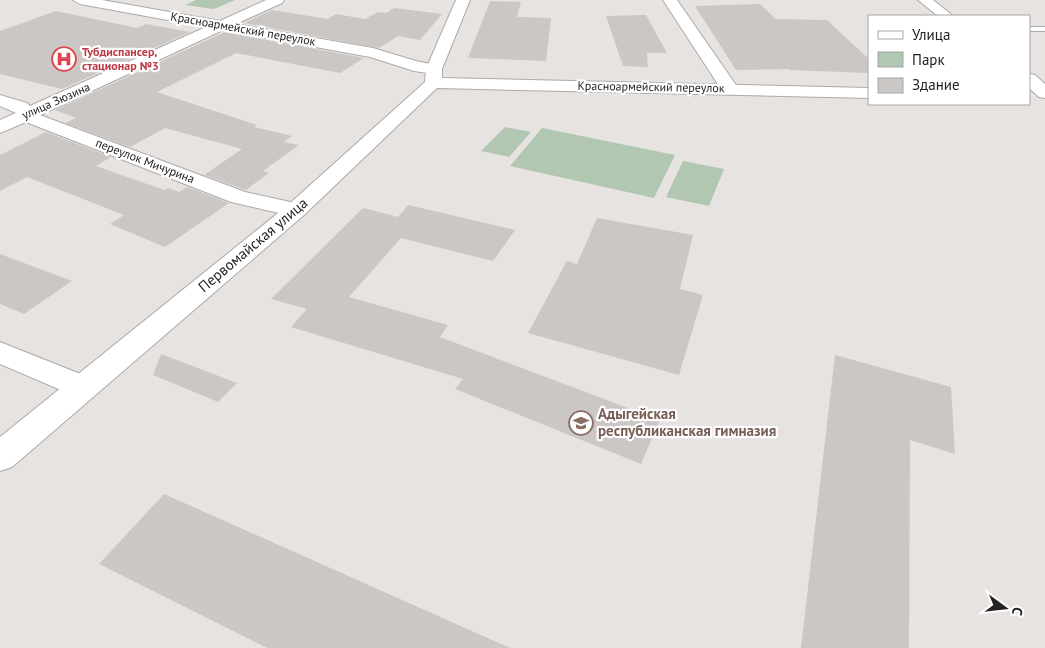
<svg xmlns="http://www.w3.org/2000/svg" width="1045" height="648" font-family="'PT Sans',sans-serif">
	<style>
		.green { fill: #b2c7b1 }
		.building { fill: #cbc7c5 }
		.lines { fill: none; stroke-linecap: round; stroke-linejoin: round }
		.service-casing { stroke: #ada9a7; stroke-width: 2 }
		.minor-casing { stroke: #ada9a7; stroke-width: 2 }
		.tertiary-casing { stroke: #ada9a7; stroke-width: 2 }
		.service { fill: #fff; fill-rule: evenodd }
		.minor { fill: #fff; fill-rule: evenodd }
		.tertiary { fill: #fff; fill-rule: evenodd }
		.labels { text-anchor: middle; stroke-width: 4.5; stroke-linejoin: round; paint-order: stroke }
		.far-street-label { font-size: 12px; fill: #232121; stroke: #fff }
		.far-health-label { font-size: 12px; font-weight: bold; fill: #be3a42; stroke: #fff; text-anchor: start }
		.street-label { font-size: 15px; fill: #232121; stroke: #fff }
		.education-label { font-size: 15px; font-weight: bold; fill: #785e54; stroke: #fff; text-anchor: start }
	</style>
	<rect width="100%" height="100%" fill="#e7e3e1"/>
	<path class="green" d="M196,0H235L214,9L185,5Z
		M505,127L531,132L509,157L481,151Z
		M542,128L675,155L654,198L510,166Z
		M683,161L724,169L709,206L666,197Z"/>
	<path class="building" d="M490,1L521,2L517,17L551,18L546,61L468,58Z
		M760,4L776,19L827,20L869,59V73L790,70L789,69L736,70L695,6Z
		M394,8L442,14L420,40L398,36L379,48L244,23L272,10L328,19L336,14L365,19L378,12L386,13Z
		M56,11L137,28L146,24L190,32L62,89L0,74V31Z
		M646,15L667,53H647L648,67L623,66L606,16Z
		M225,32L364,58L340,73L236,53L157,92L257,125L254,127L292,136L284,142L299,145L263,171L269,173L246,190L204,175L242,149L165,128L130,147L65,123L76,118L55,110Z
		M46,132L111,157L96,166L164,190L168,188L179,192L187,187L229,203L165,247L110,224L124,215L27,177L0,191V155Z
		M408,205L515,230L493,261L401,238L349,297L448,325L440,337L660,420L641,464L455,389L463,379L291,327L307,309L271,299L363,208L398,217Z
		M597,218L693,235L680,289L703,295L679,375L528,333L567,261L577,264Z
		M0,254L72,281L24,314L0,304Z
		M161,354L237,383L218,402L153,375Z
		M835,355L951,387L955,454L910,440L909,648H801Z
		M164,494L510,648H267L99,564Z"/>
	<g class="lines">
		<g class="service-casing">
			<path id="service" d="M1029,27H1045V31H1029Z"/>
		</g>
		<g class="minor-casing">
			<path id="minor" d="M73,0H102L220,21L266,0H284L282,3L236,24L373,48L416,61L440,66L442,69L440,72L434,74L414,71L370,57L223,30L40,115L245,192L304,205L307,210L304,215L296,217L231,202L26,122L0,133V120L16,113L0,106V95L27,103L30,106L206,27L80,4Z
				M663,0H677L738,88L735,92L729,93L723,92Z
				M0,342L93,379L97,387L93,395L82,399L0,364Z"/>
		</g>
		<g class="tertiary-casing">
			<path id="tertiary" d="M456,0H470L442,69V78L869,88V98L437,88L304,215L12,467L0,471V437L288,205L425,82L426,69Z
				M918,0H933L953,16H938Z
				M1029,74L1035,75L1045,84V98L1039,97L1029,88Z"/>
		</g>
		<use href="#service" class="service"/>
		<use href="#minor" class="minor"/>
		<use href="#tertiary" class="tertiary"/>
	</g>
	<defs>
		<g id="hospital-ring" transform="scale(1.25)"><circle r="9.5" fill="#fff" stroke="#e0444e" stroke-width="1.5"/><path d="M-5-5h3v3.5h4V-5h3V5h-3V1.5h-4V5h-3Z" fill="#e0444e"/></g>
		<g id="school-ring" transform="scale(1.25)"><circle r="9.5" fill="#fff" stroke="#8d6e63" stroke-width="1.5"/><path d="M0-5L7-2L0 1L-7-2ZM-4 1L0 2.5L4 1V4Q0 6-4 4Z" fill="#8d6e63"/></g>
	</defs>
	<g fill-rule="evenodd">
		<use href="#hospital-ring" x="64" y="59"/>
		<use href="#school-ring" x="581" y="423"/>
	</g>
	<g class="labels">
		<g class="far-street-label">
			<text transform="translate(243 29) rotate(10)" y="4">Красноармейский переулок</text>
			<text transform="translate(651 87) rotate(1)" y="4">Красноармейский переулок</text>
			<text transform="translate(56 101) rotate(-24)" y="4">улица Зюзина</text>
			<text transform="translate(145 161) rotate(21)" y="4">переулок Мичурина</text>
		</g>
		<g class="far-health-label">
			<text x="82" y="56">Тубдиспансер,<tspan x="82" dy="14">стационар №3</tspan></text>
		</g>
		<g class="street-label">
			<text transform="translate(253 245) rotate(-40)" y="5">Первомайская улица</text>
		</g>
		<g class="education-label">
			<text x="598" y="419">Адыгейская<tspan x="598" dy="17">республиканская гимназия</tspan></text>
		</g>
	</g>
	<rect x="868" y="15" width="162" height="90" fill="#ffffff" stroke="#a7a6a6"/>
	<rect x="878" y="31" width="25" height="8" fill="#ffffff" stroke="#a7a6a6"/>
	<text x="912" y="40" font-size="15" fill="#232121">Улица</text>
	<rect x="878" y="52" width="25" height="15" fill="#b2c7b1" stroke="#a7a6a6"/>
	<text x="912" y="65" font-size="15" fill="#232121">Парк</text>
	<rect x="878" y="78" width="25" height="15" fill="#cbc7c5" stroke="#a7a6a6"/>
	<text x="912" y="90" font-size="15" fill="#232121">Здание</text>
	<g transform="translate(1005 608) rotate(105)" stroke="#ffffff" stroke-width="4" paint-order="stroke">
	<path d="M0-4L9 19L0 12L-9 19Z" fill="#232121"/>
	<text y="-8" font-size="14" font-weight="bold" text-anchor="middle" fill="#232121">С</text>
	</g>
</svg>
